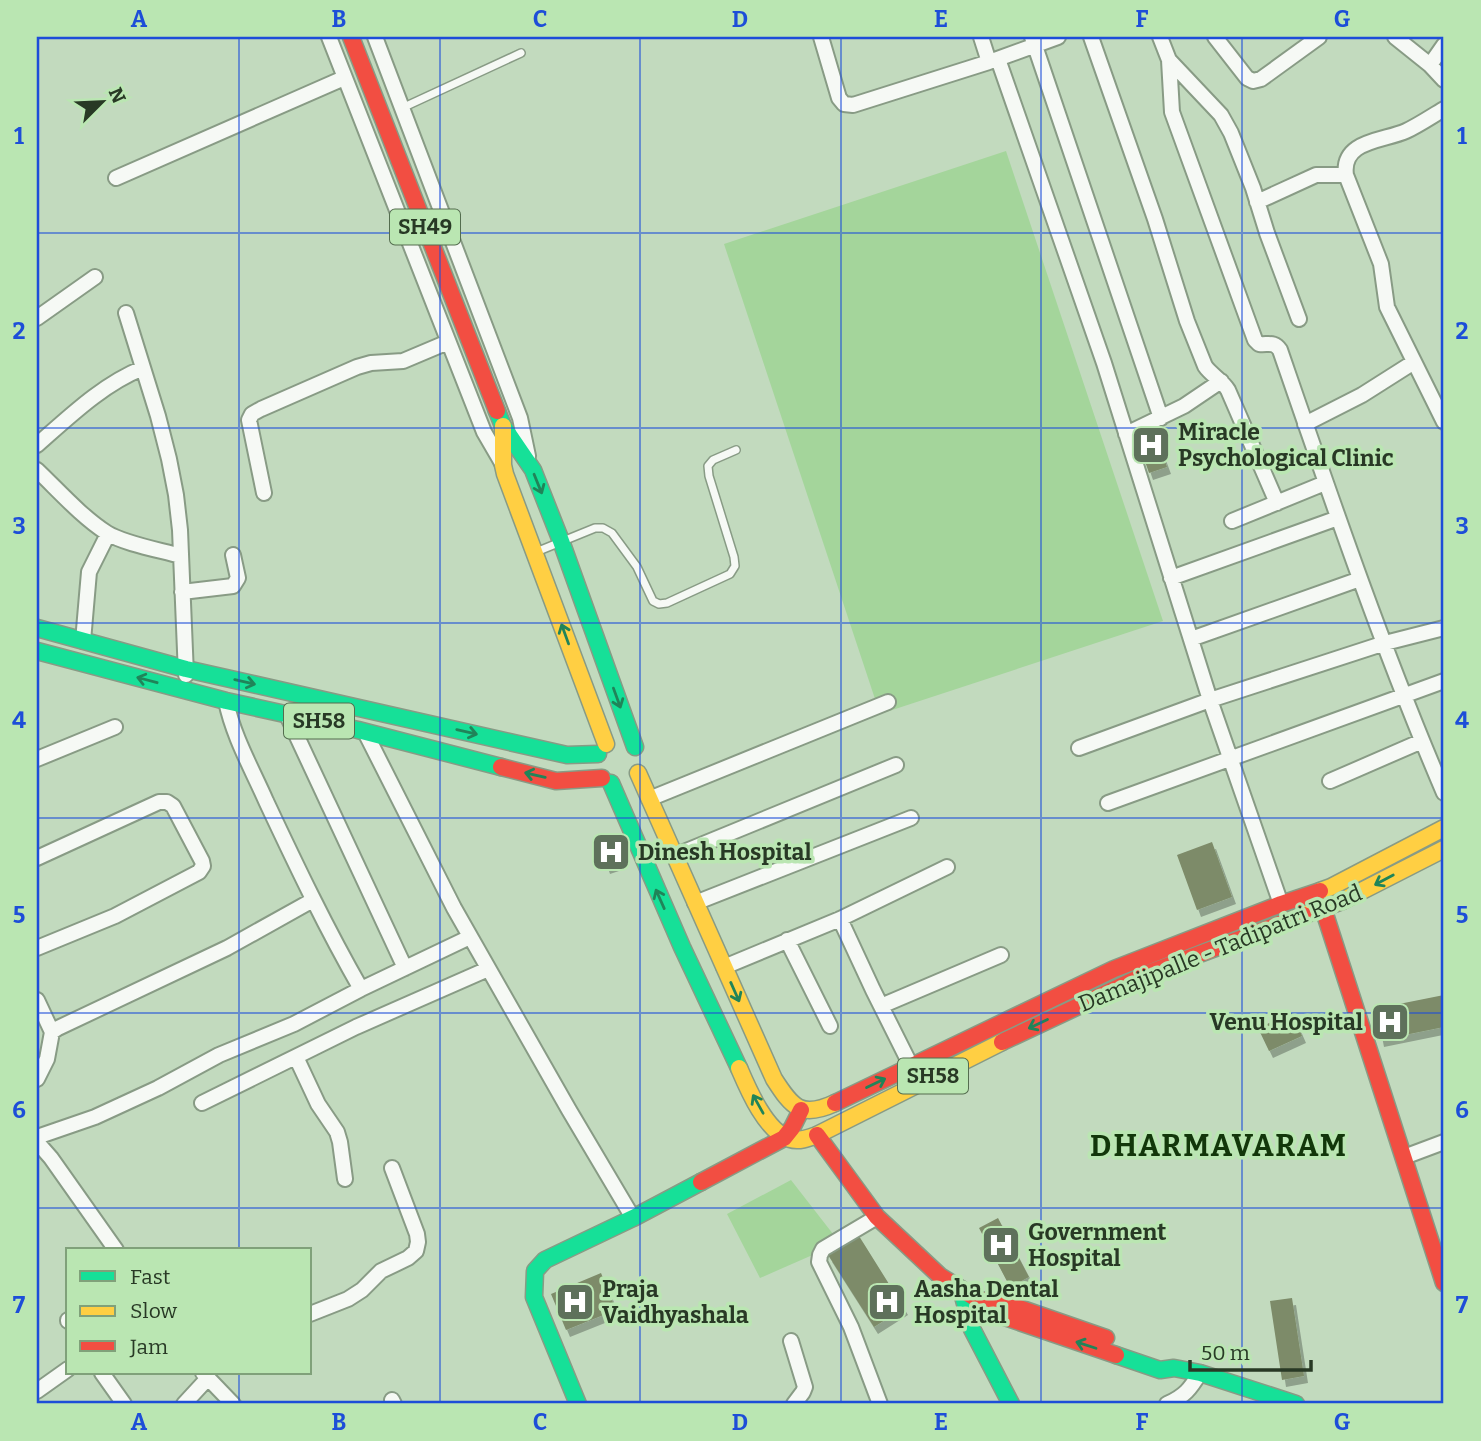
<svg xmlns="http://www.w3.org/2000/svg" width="1481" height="1441" font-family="Bitter,serif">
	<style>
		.green { fill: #a4d59b }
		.building { fill: #7d8b69; filter: url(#shadow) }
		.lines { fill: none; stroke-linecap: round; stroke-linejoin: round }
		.lane-casing { stroke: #889b85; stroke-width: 10 }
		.street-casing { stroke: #889b85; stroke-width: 18 }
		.fast-casing { stroke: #889b85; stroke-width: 19 }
		.slow-casing { stroke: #889b85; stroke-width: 19 }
		.jam-casing { stroke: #889b85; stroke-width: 19 }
		.lane { stroke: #f6f9f5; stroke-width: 7 }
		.street { stroke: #f6f9f5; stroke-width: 14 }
		.fast { stroke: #16e098; stroke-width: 16 }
		.slow { stroke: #ffcf43; stroke-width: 16 }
		.jam { stroke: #f24e42; stroke-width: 16 }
		.oneway { stroke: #208459 }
		.grid { fill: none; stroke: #1d4ed8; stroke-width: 2; stroke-opacity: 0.55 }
		.labels { text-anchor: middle; stroke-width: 7; stroke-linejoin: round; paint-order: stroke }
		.shield { fill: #bae6b2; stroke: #546d4f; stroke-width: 2 }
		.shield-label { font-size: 21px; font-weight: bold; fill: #283925 }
		.poi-label { font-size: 23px; font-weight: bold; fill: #283925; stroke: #bae6b2; text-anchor: start }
		.street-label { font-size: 23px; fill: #283925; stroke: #bae6b2 }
		.district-label { font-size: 30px; font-weight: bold; letter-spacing: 2px; fill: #12370a; stroke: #bae6b2 }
		.neatline { fill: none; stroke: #1d4ed8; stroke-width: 2.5 }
		.grid-label { font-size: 23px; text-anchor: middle; font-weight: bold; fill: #1d4ed8 }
	</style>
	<defs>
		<filter id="shadow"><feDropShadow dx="4" dy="7" stdDeviation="0" flood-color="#0004"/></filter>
	</defs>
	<rect width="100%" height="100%" fill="#c2dabe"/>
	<path class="green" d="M1006,151L1163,621L880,714L724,244Z
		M791,1180L840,1243L760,1278L727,1214Z"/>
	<path class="building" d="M1153,429L1167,467L1149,473L1136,435Z
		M614,838L621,862L606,867L598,843Z
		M1212,842L1232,897L1197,910L1177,855Z
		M1444,995V1027L1380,1040L1374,1009Z
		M1292,1013L1302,1036L1269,1051L1258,1028Z
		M998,1218L1029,1277L1010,1287L979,1228Z
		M859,1236L904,1308L874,1327L828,1255Z
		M601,1273L616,1310L566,1330L551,1294Z
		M1292,1298L1304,1376L1282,1380L1270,1301Z"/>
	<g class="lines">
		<g class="lane-casing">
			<path id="lane" d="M402,108L521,53
				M536,552L595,528H603L612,533L637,567L653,601L659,604L667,603L730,574L735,566L734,557L709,476L708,466L713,460L736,450"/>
		</g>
		<g class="street-casing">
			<path id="street" d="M329,37L484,432L502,463
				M375,37L520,418L528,456
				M821,37L839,98L844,104L853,105L989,62L1058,37
				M981,37L989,62
				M1032,37L1161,418
				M1091,37L1155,219L1187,321L1205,366C1211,375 1222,380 1228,390L1277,503
				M1160,37L1169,60L1172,112L1255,340L1259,344C1268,345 1274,341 1280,350C1331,498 1382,648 1444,793
				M1215,37L1247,78L1253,81L1261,79L1319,37
				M1395,37L1430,65L1444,80
				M998,59L1104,363L1210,700L1281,904
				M1169,60L1221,115L1231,133L1253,188L1267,233L1299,319
				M1430,65L1444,45
				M1444,109C1432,116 1419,125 1406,131C1384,141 1341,140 1346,175L1381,264L1387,307L1444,422
				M116,178L344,78
				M1257,202L1316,175H1346
				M126,313L158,416L169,459L176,495L180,530L186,675
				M37,318L95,277
				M1305,424L1362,395L1414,362
				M1126,434L1184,406L1221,381
				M37,445C70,416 103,384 143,368
				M37,470C59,491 82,517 107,533C125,544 160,550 181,556
				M264,493L249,420L252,414L261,409L357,367L371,363L403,361L448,342
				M1232,521L1325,483
				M1171,578L1338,518
				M182,592L233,586L238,578L233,555
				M1191,639L1360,579
				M83,641L89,572L108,534
				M287,715L405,968
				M365,732L454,908L569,1110L633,1218
				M1079,748L1210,700L1385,643L1444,628
				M37,759L115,727
				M1330,781L1422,741
				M649,799L888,702
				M1108,803L1444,681
				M674,856L896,765
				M37,858L159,802H167L173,806L202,861L203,866L199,872L115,916L37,948
				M695,903L911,818
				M840,919L873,990L911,1066
				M787,940L830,1026
				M724,967L840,919L947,867
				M361,989L470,937
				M37,1000L52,1032
				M881,1006L1001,955
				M296,1057L318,1104L337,1132L340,1142L345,1179
				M37,1079L47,1059L52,1032L58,1028L227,948L313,900
				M202,1103L356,1027L488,969
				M37,1137L95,1117L158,1088L219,1055L294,1024L361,989C326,928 296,865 266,801C252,769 233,736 226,701
				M37,1142L51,1158L116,1250
				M1404,1157L1444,1142
				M877,1217L823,1249L820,1255L819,1262L851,1327L880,1404
				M310,1314L348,1299L362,1290L381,1271L408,1258L416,1251L418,1242L417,1234L392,1168
				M68,1320V1321
				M791,1341L805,1387L803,1392L794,1404
				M102,1373L124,1404
				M208,1378L233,1404
				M37,1391L68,1369
				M392,1400L394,1404
				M184,1404L208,1378L203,1373
				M1167,1404C1185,1396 1190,1389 1200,1373"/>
		</g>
		<g class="fast-casing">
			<path id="fast" d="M497,411L503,426L533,470L561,541L635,747
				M37,628L186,669L567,755L598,754
				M37,651L226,701L358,730L501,767
				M611,783L682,947L739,1068
				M961,1289L972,1329L1011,1404
				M1116,1355L1160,1370L1174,1368L1200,1373L1296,1404
				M578,1404L534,1297L535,1271L545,1260L633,1218L701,1182"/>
		</g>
		<g class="slow-casing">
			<path id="slow" d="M503,426V465L505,474L606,744
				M638,773L774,1079C792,1107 801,1119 835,1103
				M1320,891L1331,887L1444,828
				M1304,915L1342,901L1444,849
				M739,1068C748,1089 766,1132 790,1139C799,1142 809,1138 817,1135L1002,1042"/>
		</g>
		<g class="jam-casing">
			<path id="jam" d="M351,37L497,411
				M501,767L556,781L602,778
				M1323,908L1444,1283
				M1002,1042L1151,972L1304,915
				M835,1103L1114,969L1281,904L1320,891
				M817,1135L877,1217L940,1276L980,1301L990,1312L1116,1355
				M701,1182L784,1138L792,1128L801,1110
				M981,1301L996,1300L1106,1338"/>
		</g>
		<use href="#lane" class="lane"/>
		<use href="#street" class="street"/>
		<use href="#fast" class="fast"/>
		<use href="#slow" class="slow"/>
		<use href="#jam" class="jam"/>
	</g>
	<defs><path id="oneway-shaft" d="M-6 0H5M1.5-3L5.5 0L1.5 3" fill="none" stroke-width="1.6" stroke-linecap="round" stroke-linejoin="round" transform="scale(1.75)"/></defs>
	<g class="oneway">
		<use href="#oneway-shaft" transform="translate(538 484) rotate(68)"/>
		<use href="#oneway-shaft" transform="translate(565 634) rotate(-110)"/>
		<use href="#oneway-shaft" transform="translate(147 680) rotate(-165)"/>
		<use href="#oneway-shaft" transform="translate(245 682) rotate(13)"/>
		<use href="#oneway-shaft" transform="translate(617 698) rotate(70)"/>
		<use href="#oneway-shaft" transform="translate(467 732) rotate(13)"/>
		<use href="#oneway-shaft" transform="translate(535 775) rotate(-167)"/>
		<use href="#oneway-shaft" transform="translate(1384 880) rotate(152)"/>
		<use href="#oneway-shaft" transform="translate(660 899) rotate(-114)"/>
		<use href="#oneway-shaft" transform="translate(735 992) rotate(66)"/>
		<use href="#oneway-shaft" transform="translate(1038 1024) rotate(155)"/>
		<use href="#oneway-shaft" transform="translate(876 1083) rotate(-26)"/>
		<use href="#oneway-shaft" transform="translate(758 1104) rotate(-119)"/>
		<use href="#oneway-shaft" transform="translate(1086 1345) rotate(-162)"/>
	</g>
	<path class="grid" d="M239,37V1250M440,37V1404M640,37V1404M841,37V1404M1041,37V1404M1242,37V1404M37,233H1444M37,428H1444M37,623H1444M37,818H1444M37,1013H1444M37,1208H1444M239,1373V1404"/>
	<defs>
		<g id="hospital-square" transform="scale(2.0125)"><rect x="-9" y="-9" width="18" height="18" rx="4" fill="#5e715b" stroke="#bae6b2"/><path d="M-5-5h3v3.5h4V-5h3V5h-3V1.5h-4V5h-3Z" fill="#fff"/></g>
	</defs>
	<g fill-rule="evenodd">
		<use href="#hospital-square" x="1151" y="445"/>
		<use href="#hospital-square" x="611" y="852"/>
		<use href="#hospital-square" x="1390" y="1022"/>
		<use href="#hospital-square" x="1001" y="1245"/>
		<use href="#hospital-square" x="575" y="1302"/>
		<use href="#hospital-square" x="887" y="1302"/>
	</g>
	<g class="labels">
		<g class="shield">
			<rect x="390" y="209.5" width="70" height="35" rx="5"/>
			<rect x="284" y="703.5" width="70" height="35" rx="5"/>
			<rect x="898" y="1058.5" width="70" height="35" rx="5"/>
		</g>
		<g class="shield-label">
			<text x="425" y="234">SH49</text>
			<text x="319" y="728">SH58</text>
			<text x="933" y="1083">SH58</text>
		</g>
		<g class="poi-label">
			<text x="1178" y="440">Miracle<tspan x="1178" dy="26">Psychological Clinic</tspan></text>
			<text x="638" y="860">Dinesh Hospital</text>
			<text x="1363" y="1030" text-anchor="end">Venu Hospital</text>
			<text x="1028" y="1240">Government<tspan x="1028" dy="26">Hospital</tspan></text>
			<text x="602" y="1297">Praja<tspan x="602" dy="26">Vaidhyashala</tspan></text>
			<text x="914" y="1297">Aasha Dental<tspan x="914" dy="26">Hospital</tspan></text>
		</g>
		<g class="street-label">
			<text transform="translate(1220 948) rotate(-22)" y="8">Damajipalle - Tadipatri Road</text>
		</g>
		<g class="district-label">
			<text x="1219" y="1156">DHARMAVARAM</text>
		</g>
	</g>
	<rect width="1481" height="1441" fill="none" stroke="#bae6b2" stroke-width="77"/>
	<rect x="66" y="1248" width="245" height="126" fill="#bae6b2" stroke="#80a17a" stroke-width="2"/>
	<rect x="80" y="1271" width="35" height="10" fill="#16e098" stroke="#80a17a" stroke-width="2"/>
	<text x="130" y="1284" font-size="21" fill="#283925">Fast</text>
	<rect x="80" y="1306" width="35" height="10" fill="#ffcf43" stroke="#80a17a" stroke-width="2"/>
	<text x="130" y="1318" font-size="21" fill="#283925">Slow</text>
	<rect x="80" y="1341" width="35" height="10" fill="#f24e42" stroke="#80a17a" stroke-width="2"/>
	<text x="130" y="1354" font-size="21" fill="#283925">Jam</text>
	<g transform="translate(102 102) rotate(66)" stroke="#bae6b2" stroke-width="5" paint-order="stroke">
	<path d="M0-5L12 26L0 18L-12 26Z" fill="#283925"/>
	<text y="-10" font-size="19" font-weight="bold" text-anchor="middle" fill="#283925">N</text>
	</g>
	<path d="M1190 1360v10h121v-10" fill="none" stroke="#283925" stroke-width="3.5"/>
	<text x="1201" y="1360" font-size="21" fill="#283925" stroke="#bae6b2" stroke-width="5" paint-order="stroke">50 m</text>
	<rect x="38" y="38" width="1404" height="1364" class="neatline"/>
	<g class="grid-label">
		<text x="139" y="27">A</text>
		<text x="339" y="27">B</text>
		<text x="540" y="27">C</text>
		<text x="740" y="27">D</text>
		<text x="941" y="27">E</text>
		<text x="1142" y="27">F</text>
		<text x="1342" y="27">G</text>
		<text x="19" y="144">1</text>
		<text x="1462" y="144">1</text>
		<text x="19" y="339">2</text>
		<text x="1462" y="339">2</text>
		<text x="19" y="534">3</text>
		<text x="1462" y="534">3</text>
		<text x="19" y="728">4</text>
		<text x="1462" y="728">4</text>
		<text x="19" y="923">5</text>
		<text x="1462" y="923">5</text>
		<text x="19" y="1118">6</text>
		<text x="1462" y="1118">6</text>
		<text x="19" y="1313">7</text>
		<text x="1462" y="1313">7</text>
		<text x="139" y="1430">A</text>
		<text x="339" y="1430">B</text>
		<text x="540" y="1430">C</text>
		<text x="740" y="1430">D</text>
		<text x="941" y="1430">E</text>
		<text x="1142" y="1430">F</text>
		<text x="1342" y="1430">G</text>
	</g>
</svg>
